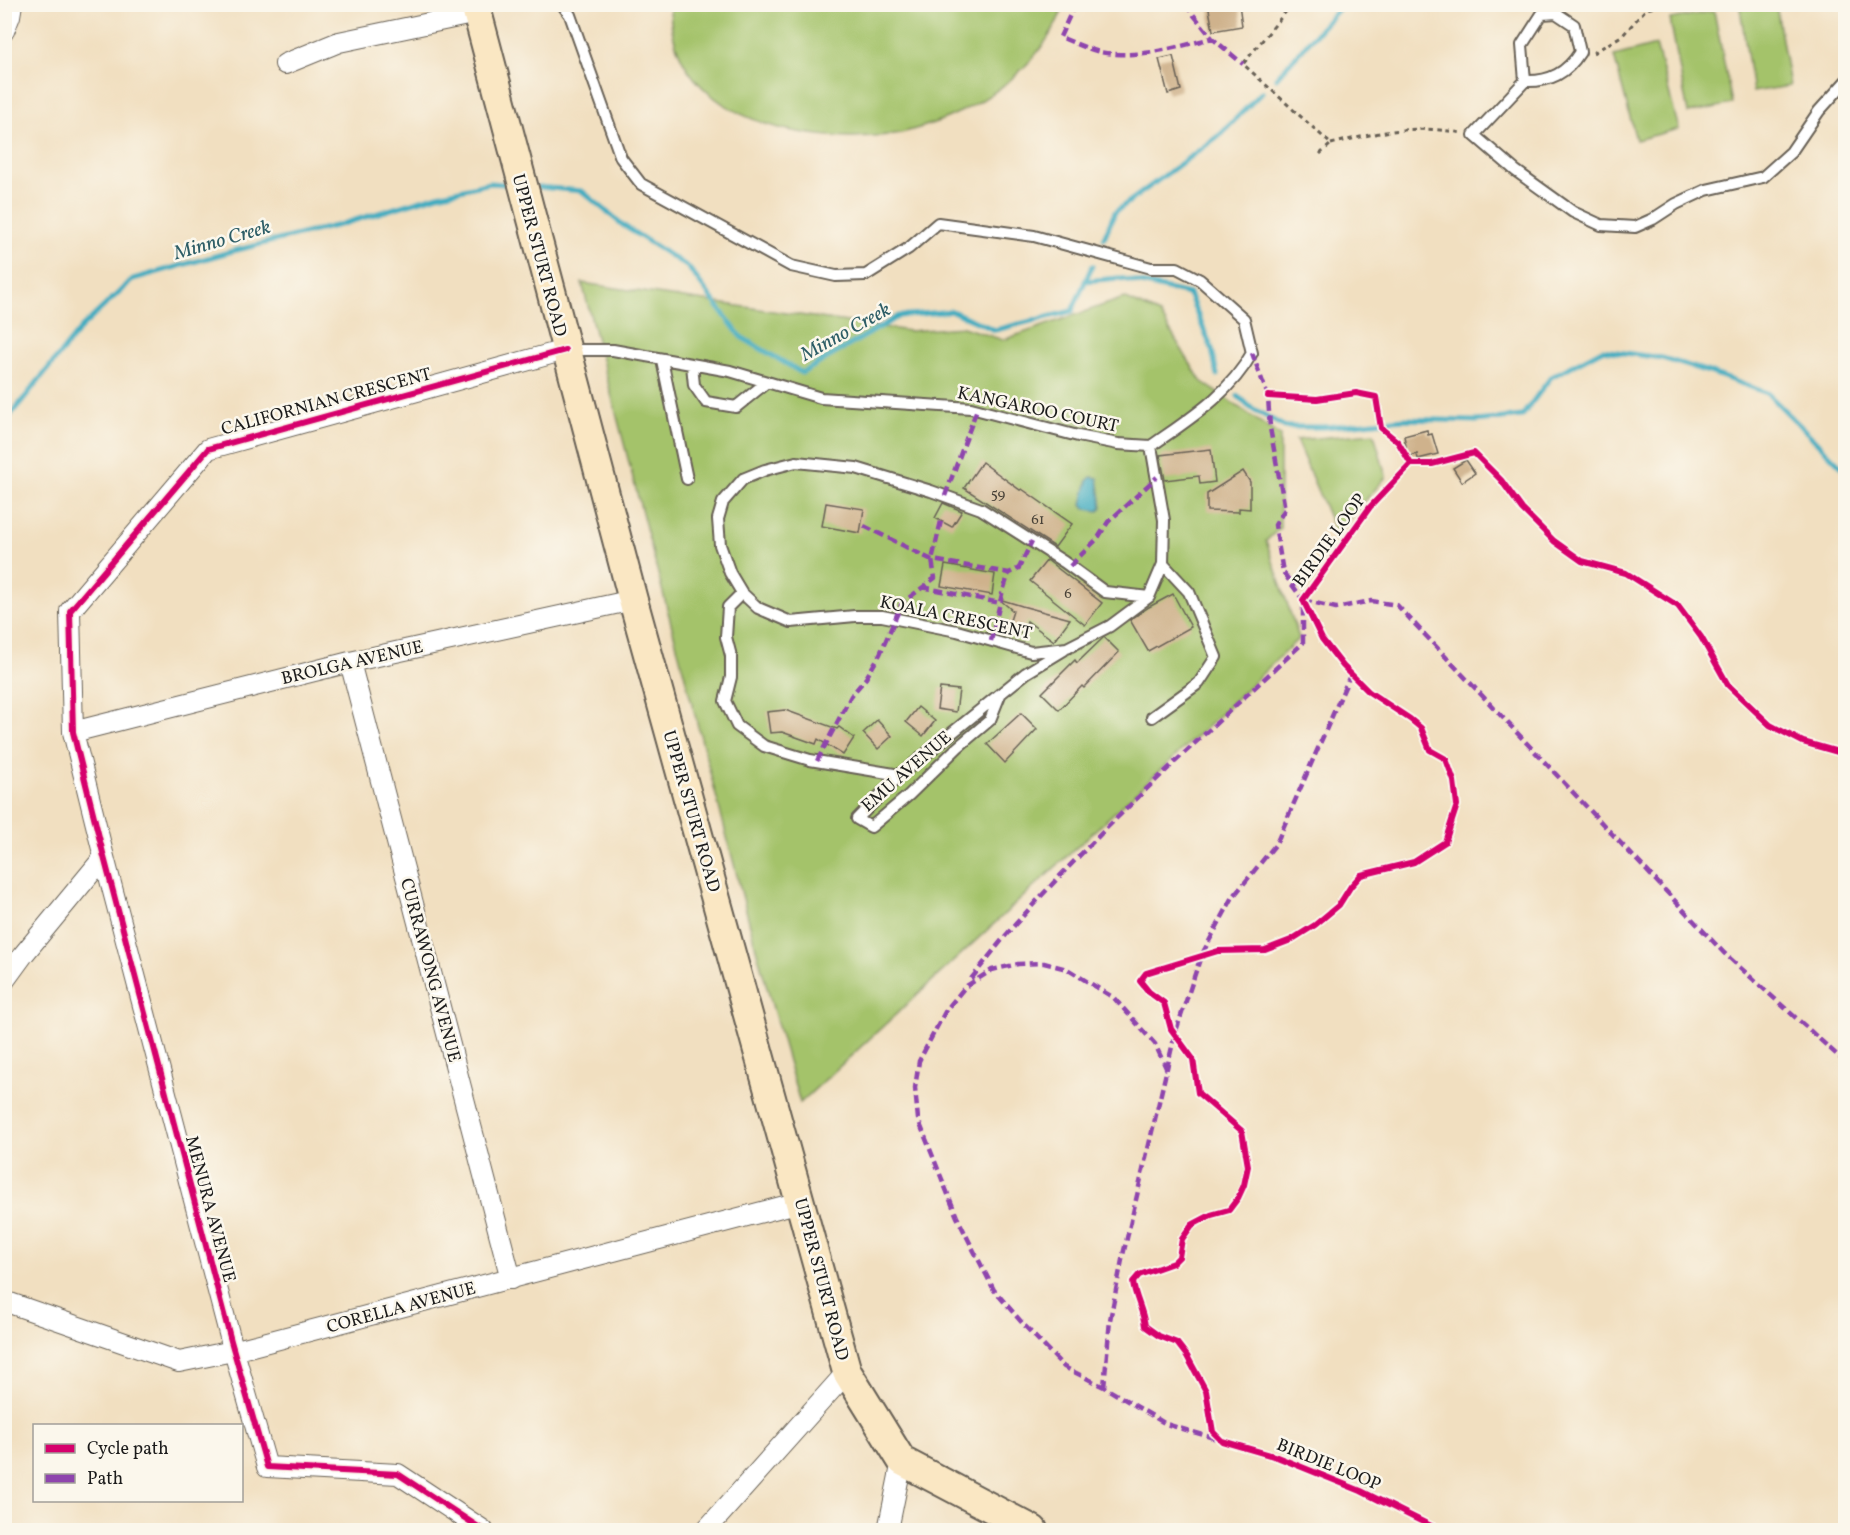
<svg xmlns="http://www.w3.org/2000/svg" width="1850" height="1535" font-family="Vollkorn,serif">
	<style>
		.green { fill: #a4c36b; stroke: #607044; stroke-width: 1.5 }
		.water { fill: #41acc0; stroke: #2e646e; stroke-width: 1.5 }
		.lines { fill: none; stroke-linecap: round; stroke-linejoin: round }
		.stream { stroke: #41acc0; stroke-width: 5 }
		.building { fill: #cfb28c }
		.lane-casing { stroke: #676055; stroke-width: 14 }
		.street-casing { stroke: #676055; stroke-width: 22 }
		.secondary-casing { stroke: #676055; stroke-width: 32 }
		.path { stroke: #676055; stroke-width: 3; stroke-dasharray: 4.5 4.5; stroke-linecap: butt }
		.lane { stroke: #fff; stroke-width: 10 }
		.street { stroke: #fff; stroke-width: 20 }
		.secondary { stroke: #fae7c3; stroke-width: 28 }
		.quiet { stroke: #8e44ad; stroke-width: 4.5; stroke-dasharray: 9 4.5; stroke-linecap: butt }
		.cycleway-casing { stroke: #fbf7ec; stroke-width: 10 }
		.cycleway { stroke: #d6006c; stroke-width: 6 }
		.labels { text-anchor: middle; stroke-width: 5; stroke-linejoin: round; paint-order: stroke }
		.number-label { font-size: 15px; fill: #494238 }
		.street-label { font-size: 18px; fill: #1c1c1c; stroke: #fbf7ec }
		.water-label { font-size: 20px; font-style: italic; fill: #2d5d66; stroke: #fbf7ec }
	</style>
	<rect width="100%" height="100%" fill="#fbf7ec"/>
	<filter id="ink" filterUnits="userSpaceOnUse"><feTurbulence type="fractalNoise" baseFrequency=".0167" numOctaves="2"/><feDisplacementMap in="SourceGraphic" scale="12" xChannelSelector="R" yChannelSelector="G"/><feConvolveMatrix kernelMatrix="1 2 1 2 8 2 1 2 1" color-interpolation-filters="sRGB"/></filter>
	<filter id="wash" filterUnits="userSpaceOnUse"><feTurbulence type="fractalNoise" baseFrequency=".008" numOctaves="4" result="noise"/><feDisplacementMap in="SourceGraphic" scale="24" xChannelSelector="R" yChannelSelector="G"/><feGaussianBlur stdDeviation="1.35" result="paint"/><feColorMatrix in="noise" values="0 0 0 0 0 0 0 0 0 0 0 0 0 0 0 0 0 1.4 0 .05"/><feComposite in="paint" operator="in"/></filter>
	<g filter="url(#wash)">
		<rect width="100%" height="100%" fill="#f1dfc0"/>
		<path class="green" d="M1763,4L1776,5L1790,86L1753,92L1740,8Z
			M670,5V4L1064,5C1041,70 977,112 912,130C894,136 873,136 854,137C769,137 670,104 670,5Z
			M1714,11L1732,104L1688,113L1670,19Z
			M1656,45L1679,129L1636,140L1614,56Z
			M582,283L909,331L963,327L1003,340L1124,298L1160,314L1201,381L1280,436V528L1266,541L1299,638L1208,726L800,1103L758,956Z
			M1374,433L1386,477L1336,534L1296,440Z"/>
		<path class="water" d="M1091,477L1098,478L1102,507L1099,511L1086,509L1082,504L1088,480Z"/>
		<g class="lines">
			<path class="stream" d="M1276,78L1343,4
				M539,187L582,191L624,226L688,267L741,337L802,373L899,316L952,311L995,330L1072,311L1092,266
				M1104,238L1115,212L1221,134L1262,92
				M1085,281L1119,278L1189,294L1212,349L1217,375
				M1238,396L1248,406L1285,427H1325L1404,419L1476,421L1522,416L1551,377L1602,350L1662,358L1709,372L1767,393L1846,471
				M4,423L81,328L133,279L229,252L339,225L438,195L490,183L505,184"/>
		</g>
		<g id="blocks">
			<path class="building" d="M1208,4H1239L1242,26L1213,31Z
				M1173,56L1181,90L1168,94L1159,59Z
				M1427,430L1428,435L1432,434L1438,454L1418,459L1417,454L1408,456L1404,436Z
				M1211,449L1215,482L1200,484L1199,476L1165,480L1160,455Z
				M1466,460L1475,473L1462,482L1453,468Z
				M982,462L1020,490L1022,489L1072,524L1055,547L964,488Z
				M1243,471L1250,482V509L1239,508V512L1207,511V494Z
				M826,503L864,509L860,533L822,526Z
				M943,503L962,511L952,527L935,518Z
				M1047,560L1102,603L1085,625L1030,581Z
				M945,565L995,574L992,595L941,586Z
				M1173,594L1191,627L1148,651L1130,620L1149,607Z
				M999,599L1022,606L1070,619L1054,641L1027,621L1023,634L1007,630L1013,611Z
				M1104,637L1119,652L1084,688L1082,686L1059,710L1042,693L1075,660L1077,663Z
				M940,688L959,690L956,712L937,709Z
				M918,707L935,721L923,736L906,722Z
				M785,710L837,729L839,727L854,738L843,755L818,739L816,744L782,732L770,733L767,712Z
				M1021,713L1037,729L1005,763L987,744Z
				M877,720L892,736L878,749L863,733Z"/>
		</g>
	</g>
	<g filter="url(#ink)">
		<use href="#blocks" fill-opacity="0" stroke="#676055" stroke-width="1.5"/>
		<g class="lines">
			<g class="lane-casing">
				<path id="lane" d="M562,4L570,15L621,158L641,184L791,266L836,276L866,275L909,248L938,223L1034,236L1151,268H1177L1200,280L1244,319L1252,353C1229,395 1189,419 1151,446
					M1525,81L1522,45L1542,14L1556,13L1574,25L1580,52C1567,73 1550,82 1525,81L1474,135L1516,171L1573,212L1601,225L1635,227L1653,219L1676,204L1706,190L1763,177L1791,152L1819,111L1846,81
					M568,350H613L730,371L821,398L971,408L1078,436L1118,444L1151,446
					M662,360L687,479
					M692,365L694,385L706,402L736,407L767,382
					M742,593L728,607L726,637L731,656V677L725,701L737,726L764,746L810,760L900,775
					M1149,597L1105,592L1064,562L981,509L931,491L856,468L796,462L765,470L743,479L723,502L718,519L720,545L730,573L742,593L758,608L791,622L855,616H882L957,631L1031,652L1067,648L1110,626L1149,597L1163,564L1164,520L1151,446
					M1000,695L990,720L958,747L909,795L871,827L857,819L900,775L1026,673L1064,650
					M1152,717L1199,683L1216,657L1189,592L1163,564"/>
			</g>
			<g class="street-casing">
				<path id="street" d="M4,31L10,16L12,4
					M285,64L339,42L477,13
					M350,662L511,1279
					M73,732L350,662L633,600
					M4,981L23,955L104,857
					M4,1301L179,1362L233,1351L800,1202
					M483,1530L398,1474L267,1467L231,1341L104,857L73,732L70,611L208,449L565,350
					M706,1530L847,1372
					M888,1530L902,1461"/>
			</g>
			<g class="secondary-casing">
				<path id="secondary" d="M475,4L633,600L847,1372L902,1461L1033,1530"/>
			</g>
			<path class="path" d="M1292,4L1243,64L1331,144L1320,154
				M1593,53L1623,35L1646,9L1667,4
				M1331,144C1380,132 1411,124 1462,133"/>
			<use href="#lane" class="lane"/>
			<use href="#street" class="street"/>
			<use href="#secondary" class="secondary"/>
			<path class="quiet" d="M1075,4L1060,37C1073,42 1087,49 1100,52C1138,59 1175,48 1212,38
				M1185,4L1212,38L1243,64
				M945,496L977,409
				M864,526L932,560L1009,573L1019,568L1032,541
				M1070,566L1098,538L1108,522L1157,477
				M922,587L1000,603
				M1303,600L1336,608L1371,601L1397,605L1724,953L1846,1063
				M991,641L1002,594L1009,573
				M817,761L851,696L866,678L880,654L902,603L935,578L932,560L941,521
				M971,979C988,958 1004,936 1023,916C1110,819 1208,731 1303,643V600L1283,572L1275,525L1285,509L1270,428L1268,396L1252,353
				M1167,1070L1155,1044L1114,998L1067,969L1044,963L1018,964L992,970L965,987L946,1010L919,1061L915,1088L918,1119L957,1217L974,1251L994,1290L1024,1325L1064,1367L1104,1387L1166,1424L1217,1439
				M1104,1387L1110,1320L1123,1255L1175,1034L1201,956L1233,897L1276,844L1351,673"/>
			<g class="cycleway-casing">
				<path id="cycleway" d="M1268,396L1317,399L1356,393L1376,397L1381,428L1398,442L1411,464H1432L1474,453L1501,480L1522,509L1554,541L1582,561L1626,573L1678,606L1701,637L1728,685L1770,725L1803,742L1838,752L1846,756
					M1411,464L1370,507L1303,600L1322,639L1343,666L1369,692L1410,719L1421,728L1430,750L1446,759L1454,781L1457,805L1445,842L1414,862L1361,875L1351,886L1339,905L1315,925L1291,940L1265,950L1218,951L1146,973L1140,981L1149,992L1164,1003L1171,1029L1193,1059L1198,1093L1242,1131L1248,1166L1244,1185L1238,1198L1229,1210L1211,1215L1192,1225L1182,1239L1179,1257L1173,1263L1139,1275L1133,1282C1135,1298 1143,1309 1145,1326L1159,1336L1177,1343L1187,1356L1206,1391L1213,1432L1222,1441L1277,1457L1361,1491L1439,1530
					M483,1530L398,1474L267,1467L231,1341L104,857L73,732L70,611L208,449L565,350"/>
			</g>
			<use href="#cycleway" class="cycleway"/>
		</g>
	</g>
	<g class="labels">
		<g class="number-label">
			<text x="998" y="498">59</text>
			<text x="1038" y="524">61</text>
			<text x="1068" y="598">6</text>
		</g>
		<g class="street-label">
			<text transform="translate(540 255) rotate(75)" y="6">UPPER STURT ROAD</text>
			<text transform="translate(326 401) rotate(-15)" y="6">CALIFORNIAN CRESCENT</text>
			<text transform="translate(1038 409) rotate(12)" y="6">KANGAROO COURT</text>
			<text transform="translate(1329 540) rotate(-54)" y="6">BIRDIE LOOP</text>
			<text transform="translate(956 617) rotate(12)" y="6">KOALA CRESCENT</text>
			<text transform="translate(352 662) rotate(-13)" y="6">BROLGA AVENUE</text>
			<text transform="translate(906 771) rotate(-41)" y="6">EMU AVENUE</text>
			<text transform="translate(692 811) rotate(74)" y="6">UPPER STURT ROAD</text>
			<text transform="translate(431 970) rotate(75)" y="6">CURRAWONG AVENUE</text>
			<text transform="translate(211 1209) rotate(75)" y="6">MENURA AVENUE</text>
			<text transform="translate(822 1279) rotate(75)" y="6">UPPER STURT ROAD</text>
			<text transform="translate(401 1307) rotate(-15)" y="6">CORELLA AVENUE</text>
			<text transform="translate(1329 1464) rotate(22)" y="6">BIRDIE LOOP</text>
		</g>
		<g class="water-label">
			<text transform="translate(222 239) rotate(-16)" y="7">Minno Creek</text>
			<text transform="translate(845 331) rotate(-29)" y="7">Minno Creek</text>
		</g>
	</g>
	<rect width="1850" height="1535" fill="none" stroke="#fbf7ec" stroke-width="24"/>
	<rect x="33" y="1424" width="210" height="78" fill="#fbf7ec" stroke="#a29f99" stroke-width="1.5"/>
	<rect x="45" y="1444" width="30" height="9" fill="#d6006c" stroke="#a29f99" stroke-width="1.5"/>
	<text x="87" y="1454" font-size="18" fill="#1c1c1c">Cycle path</text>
	<rect x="45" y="1474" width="30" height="9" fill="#8e44ad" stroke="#a29f99" stroke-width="1.5"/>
	<text x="87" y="1484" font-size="18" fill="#1c1c1c">Path</text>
</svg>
